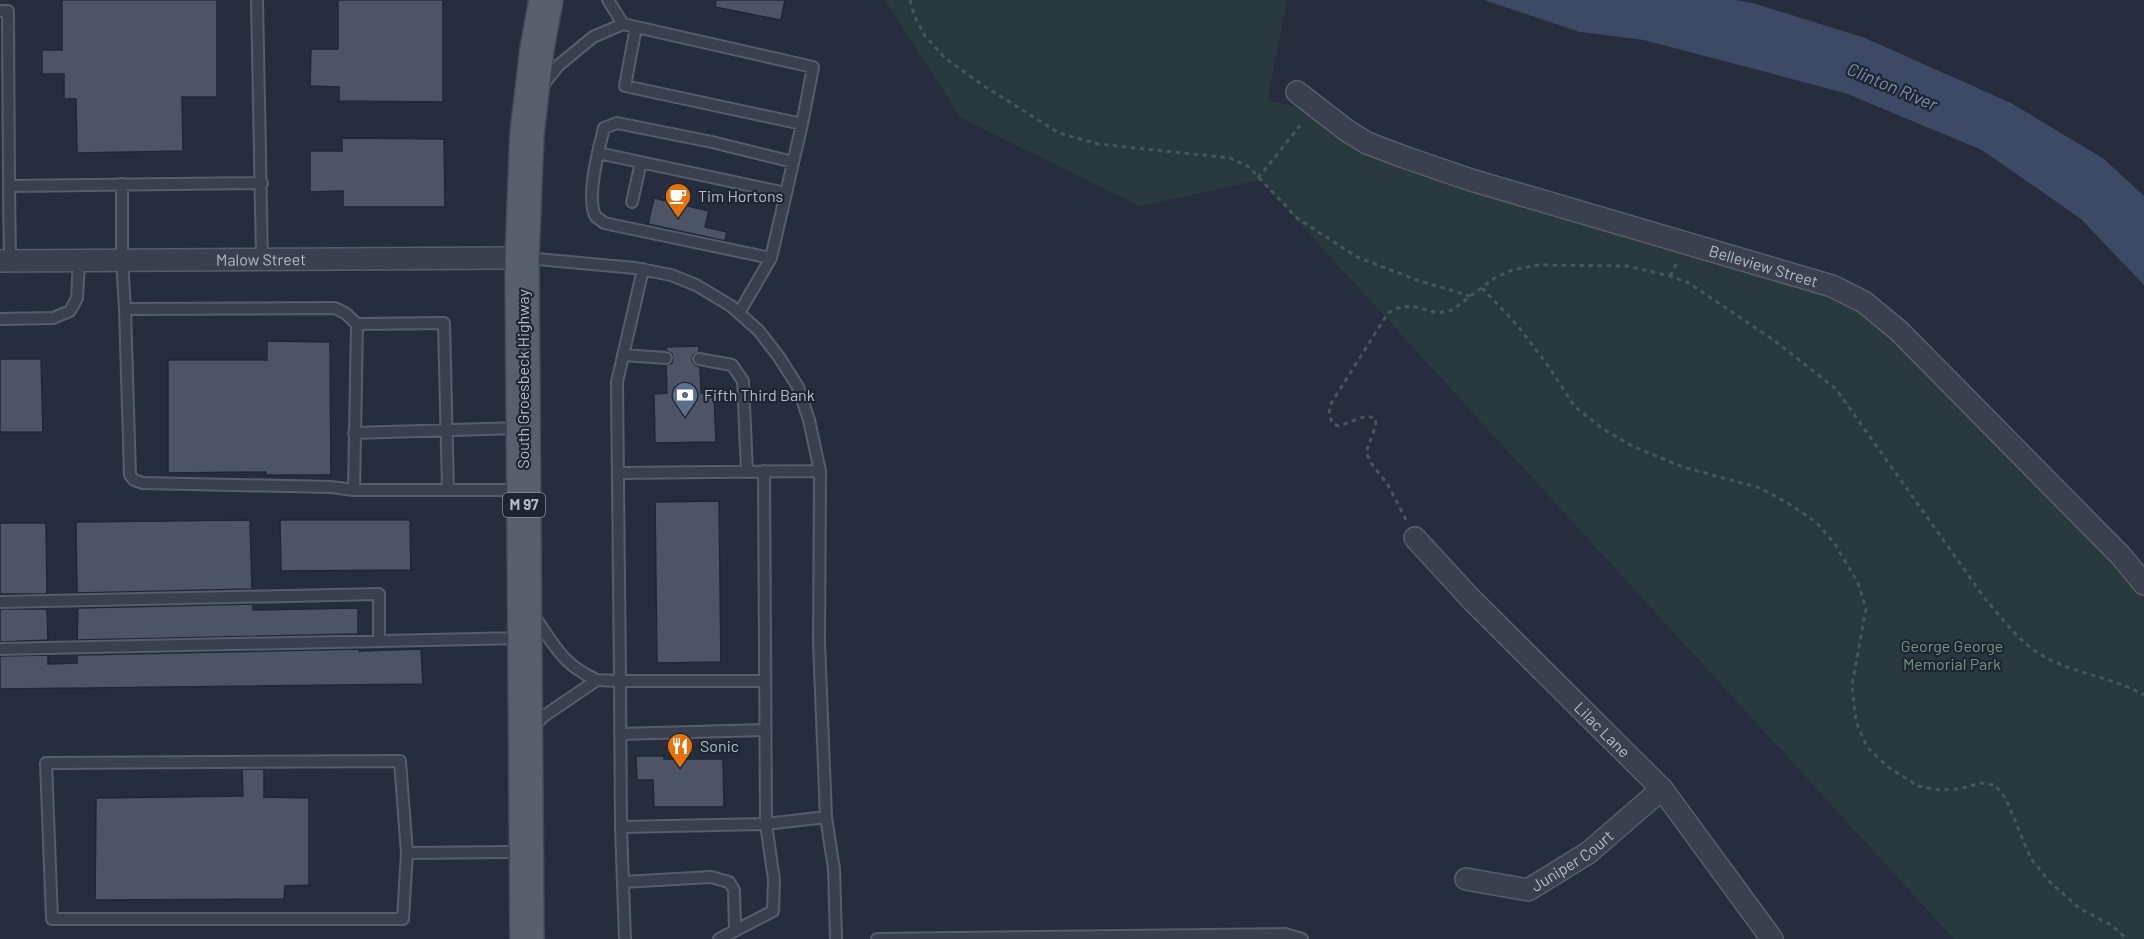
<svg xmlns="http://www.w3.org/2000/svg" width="2144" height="939" font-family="Barlow,sans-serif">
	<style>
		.green { fill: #283a3e }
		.water { fill: #3c4a65 }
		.building { fill: #4c5466; stroke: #202735; stroke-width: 1.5 }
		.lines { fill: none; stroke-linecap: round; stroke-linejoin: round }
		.service-casing { stroke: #575e6b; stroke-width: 14 }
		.minor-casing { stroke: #575e6b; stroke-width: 24 }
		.primary-casing { stroke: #434957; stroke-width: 36 }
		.path { stroke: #46575b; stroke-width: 3; stroke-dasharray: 4.5 4.5; stroke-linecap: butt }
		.service { stroke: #3a404d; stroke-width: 10 }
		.minor { stroke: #3a404d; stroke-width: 21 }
		.primary { stroke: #585f6d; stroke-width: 33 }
		.labels { text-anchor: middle; stroke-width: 4.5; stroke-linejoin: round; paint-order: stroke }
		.shield { fill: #1e2533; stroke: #888e9b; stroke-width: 1.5 }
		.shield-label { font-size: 15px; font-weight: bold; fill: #b6bbc8 }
		.poi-label { font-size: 16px; fill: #b6bbc8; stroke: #1e2533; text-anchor: start }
		.street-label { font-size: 16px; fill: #b6bbc8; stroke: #1e2533 }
		.park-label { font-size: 16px; fill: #6e987c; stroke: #1e2533 }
		.water-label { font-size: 18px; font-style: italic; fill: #7f8eae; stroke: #1e2533 }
	</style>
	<rect width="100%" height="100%" fill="#262e3d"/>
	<path class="green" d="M885,0H1287L1267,100L1325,113L1367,143L1864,302L2144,584V939H1954L1260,180L1140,206L961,118Z"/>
	<path class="water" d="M1484,0H1736L1756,4L1865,38L2011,103L2104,159L2144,196V285L2081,219L1982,150L1845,93L1644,40L1580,32Z"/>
	<path class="building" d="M62,0H217V97H182L183,151L77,153L76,99H64V74H42V50H62Z
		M338,0H443V102L339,101V87L310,86L311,49H338Z
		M716,0H785L781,20L715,7Z
		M342,138L444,139L445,207H343V191L310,192V151H342Z
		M654,198L709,211L705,227L727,232L725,241L648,224Z
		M267,341L330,342L331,475H266V472L168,473V360H267Z
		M699,346V352L693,355L692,361L695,365L700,367L701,393H714L716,442L655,443L654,394L667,393L666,365L672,363L673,359L672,354L666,350V347Z
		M0,359H41L43,432H0Z
		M719,501L721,662L657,663L655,502Z
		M250,520L252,589L77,593L76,522Z
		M280,520H410L411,570L281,571Z
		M0,523H46L47,594H0Z
		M253,604V610L358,608V634L77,640L78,608Z
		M0,609H47L48,640L0,642Z
		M359,649V651L421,649L423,684L0,689V656L48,655V664L77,663V655Z
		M636,756H664V759H723L724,807H654L653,780H637Z
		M242,769H264V797L309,798V885L285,886L284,899L95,900L96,798L243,796Z"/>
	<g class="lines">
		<g class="service-casing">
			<path id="service" d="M257,0L262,259
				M0,11H8L9,186L262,183
				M623,24L813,67L802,124L771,258L739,313
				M636,27L625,86L802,124
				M543,85L559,65L593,37L623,24L608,0
				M598,153L786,193
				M122,184V260L125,309L335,308L345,313L357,324L444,323L448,490
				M9,186L10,261
				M632,202L641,162
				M526,258L635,268L671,275L696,285L731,306L759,331L779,357L798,387L809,420L820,471L819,643L826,817L834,869L836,939
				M771,258L604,223C603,222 597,217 596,217C585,199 599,148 604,128L617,123L712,142L793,162
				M125,309L130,475L134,480L143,483L331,487L354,490H520
				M0,319L53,318L70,311L77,298L79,261
				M623,355L666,358
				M699,359L732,365L743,381L747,472
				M354,433L520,428
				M764,471L766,824L621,827L620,681H765
				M619,473L820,471
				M354,490L357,324
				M0,602L379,594V641
				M0,649L522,638
				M597,680L620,681L617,382L643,269
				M533,727L544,716L597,680C561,664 555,645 533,615
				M620,734L765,730
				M621,827L625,939
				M407,853L403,919H52L46,763L400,761L407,853L523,852
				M623,882L711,877L729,882L734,890L735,931
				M719,939L773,911L774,880L766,824L826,817
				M877,939L1285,934L1302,939"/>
		</g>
		<g class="minor-casing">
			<g id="minor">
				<path id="s1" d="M1297,92L1346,130L1367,143L1404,157L1471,180L1832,286L1864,302L1899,331L2121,556L2144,584"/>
				<path id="s2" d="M0,261L522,258"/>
				<path id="s3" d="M1415,538L1471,599L1662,789L1772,939"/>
				<path id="s4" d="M1466,879L1528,890L1588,853L1662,789"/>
			</g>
		</g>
		<g class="primary-casing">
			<path id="primary" d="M527,939L522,258L527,133L537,49L546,0"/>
		</g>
		<path class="path" d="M910,0L914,15L925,36L945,58L984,86L1059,133L1098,144L1230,158L1249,167L1297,218L1357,257L1417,280L1470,296
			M1258,178L1303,122
			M1670,276L1678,261
			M1482,288L1518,326L1549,367L1575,407L1603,429L1632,446L1683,467L1760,488L1786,502L1816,522L1835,544L1858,583L1866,609L1852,685L1856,722L1867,747L1888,767L1918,786L1939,790L1959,789L1981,783L1995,785L2006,799L2031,859L2050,882L2079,908L2111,925L2127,939
			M1406,520L1388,485L1371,463L1366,452L1376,425L1375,418L1366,416L1339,426L1333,424L1329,414L1330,405L1388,313L1398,308L1411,306L1438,313L1452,310L1493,279L1512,270L1538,265L1627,266L1670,276L1689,283L1775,341L1836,389L1986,600C2003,619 2020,643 2043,656C2074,674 2113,677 2144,695"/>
		<use href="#service" class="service"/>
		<use href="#minor" class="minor"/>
		<use href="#primary" class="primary"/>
	</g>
	<defs>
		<g id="cafe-pin" transform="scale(1.35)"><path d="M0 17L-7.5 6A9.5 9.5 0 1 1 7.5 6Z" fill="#e8710a" stroke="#1e2533"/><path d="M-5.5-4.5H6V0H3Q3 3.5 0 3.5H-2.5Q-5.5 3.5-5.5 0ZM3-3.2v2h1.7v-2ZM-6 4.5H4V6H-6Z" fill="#fff"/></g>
		<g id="bank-pin" transform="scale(1.35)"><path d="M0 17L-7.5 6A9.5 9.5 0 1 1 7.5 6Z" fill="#5c6f8a" stroke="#1e2533"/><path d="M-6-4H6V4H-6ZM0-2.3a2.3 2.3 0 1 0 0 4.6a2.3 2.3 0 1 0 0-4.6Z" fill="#fff"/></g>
		<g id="restaurant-pin" transform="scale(1.35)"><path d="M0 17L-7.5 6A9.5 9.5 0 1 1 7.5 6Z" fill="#e8710a" stroke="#1e2533"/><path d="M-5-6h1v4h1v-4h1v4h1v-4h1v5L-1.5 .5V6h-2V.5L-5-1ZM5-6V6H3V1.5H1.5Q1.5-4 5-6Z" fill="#fff"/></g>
	</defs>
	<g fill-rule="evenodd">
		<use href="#cafe-pin" x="678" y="196"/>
		<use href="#bank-pin" x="685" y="395"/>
		<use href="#restaurant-pin" x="680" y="746"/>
	</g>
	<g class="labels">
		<rect class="shield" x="503" y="493" width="42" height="24" rx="4.5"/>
		<g class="shield-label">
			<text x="524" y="510">M 97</text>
		</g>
		<g class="poi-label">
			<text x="698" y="202">Tim Hortons</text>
			<text x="704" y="401">Fifth Third Bank</text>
			<text x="700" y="752">Sonic</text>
		</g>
		<g class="street-label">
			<text dy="6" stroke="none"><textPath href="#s2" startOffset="261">Malow Street</textPath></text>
			<text dy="6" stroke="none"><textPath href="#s1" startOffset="502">Belleview Street</textPath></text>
			<text transform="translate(523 379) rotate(-90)" y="6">South Groesbeck Highway</text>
			<text dy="6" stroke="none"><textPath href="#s3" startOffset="268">Lilac Lane</textPath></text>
			<text dy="6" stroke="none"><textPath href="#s4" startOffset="116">Juniper Court</textPath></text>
		</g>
		<g class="park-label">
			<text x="1952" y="652">George George<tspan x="1952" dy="18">Memorial Park</tspan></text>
		</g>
		<g class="water-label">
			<text transform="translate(1892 87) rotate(23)" y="6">Clinton River</text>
		</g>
	</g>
</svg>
